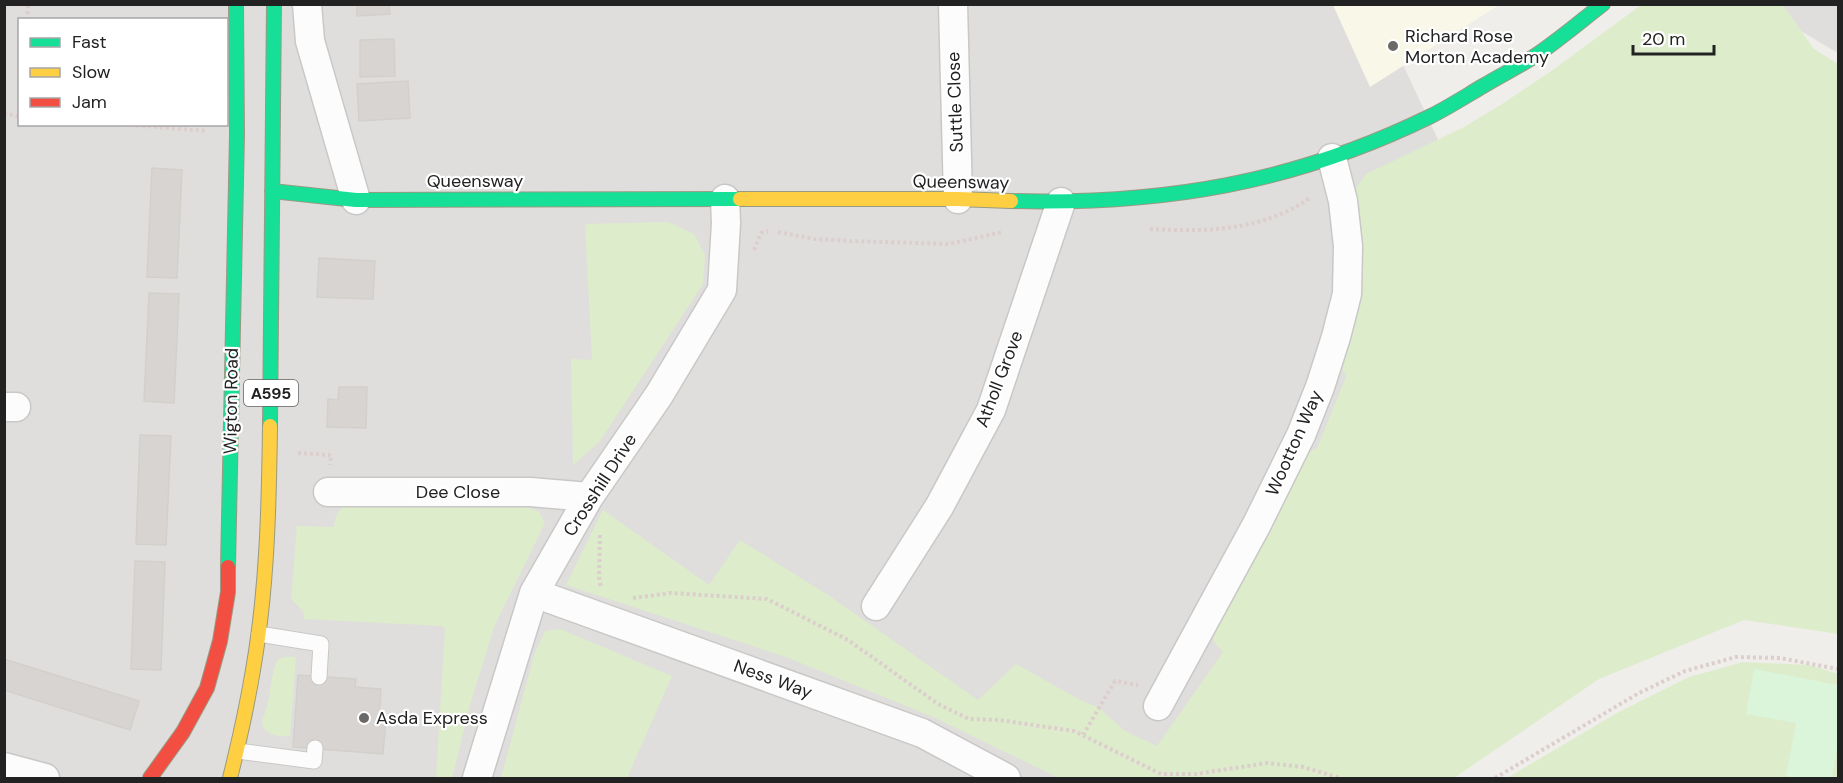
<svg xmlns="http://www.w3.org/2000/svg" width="1843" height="783" font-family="'DM Sans',sans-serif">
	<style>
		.residential { fill: #dfdedc; fill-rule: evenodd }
		.education { fill: #f8f7e8 }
		.grass { fill: #ddeccb }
		.park { fill: #daf5da }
		.parking { fill: #e0dfde }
		.building { fill: #d7d4d2; stroke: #d3d0cc; stroke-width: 1.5 }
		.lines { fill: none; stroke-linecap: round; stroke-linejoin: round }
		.lane-casing { stroke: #c9c8c7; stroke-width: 17 }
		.street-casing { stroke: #c9c8c7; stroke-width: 31 }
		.fast-casing { stroke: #999a82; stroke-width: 16 }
		.slow-casing { stroke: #999a82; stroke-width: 16 }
		.jam-casing { stroke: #999a82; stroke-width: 16 }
		.path { stroke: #dccecd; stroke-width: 4; stroke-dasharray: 3 3; stroke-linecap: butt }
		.lane { stroke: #fdfcfc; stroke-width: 15 }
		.street { stroke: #fdfcfc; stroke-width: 28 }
		.fast { stroke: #16e098; stroke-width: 14 }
		.slow { stroke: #ffcf43; stroke-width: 14 }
		.jam { stroke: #f24e42; stroke-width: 14 }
		.poi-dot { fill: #6a6968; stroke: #fff; stroke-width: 2 }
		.labels { text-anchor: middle; stroke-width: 4.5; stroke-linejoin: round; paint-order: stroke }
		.shield { fill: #fff; stroke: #646464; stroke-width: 1.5 }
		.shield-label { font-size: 16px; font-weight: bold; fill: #222 }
		.poi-label { font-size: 18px; fill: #222; stroke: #fff; text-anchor: start }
		.street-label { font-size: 18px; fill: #222; stroke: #fff }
	</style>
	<rect width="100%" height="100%" fill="#f0eeeb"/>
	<path class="residential" d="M5,5H1375L1521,317L1418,778H5ZM20,20H226V124H20Z
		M1768,5H1838V53L1767,11Z"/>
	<path class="education" d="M1333,5H1499L1370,87Z"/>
	<path class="grass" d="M1641,5H1783L1814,49L1838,64V634L1744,620L1599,679L1454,778H1059L933,717L786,657L566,585L603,510L709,585L740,540L828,595L978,700L1016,664L1082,701L1098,707L1125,731L1157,746L1223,652L1214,642L1210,627L1303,455L1317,448L1346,377L1342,368V352L1359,224L1355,190L1366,174L1464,127L1502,104L1550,72Z
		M668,222L694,234L705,255L703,284L600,441L573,465L571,359L592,360L585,224Z
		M515,501L539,512L545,523L494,627L470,705L452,778H436L445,629L442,626L304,619L303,611L291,599L297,526L334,527C335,515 338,509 349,503Z
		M560,629L672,676L627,778H501L534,655L545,631Z
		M296,657L290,736C282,737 269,736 264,728C260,722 264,716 266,710C270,700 272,665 278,660C282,656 290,657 296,657Z
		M1743,662L1810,665L1838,674V778H1507L1617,713L1689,677Z"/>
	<path class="park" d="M1754,669L1838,685V743L1832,778H1797L1786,776L1796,723L1746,714Z"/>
	<path class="parking" d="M1339,364L1344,377L1315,447L1302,452Z"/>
	<path class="building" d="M357,4H389L390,14L357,16Z
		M394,39L395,76L360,77V40Z
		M408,81L410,118L359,121L357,84Z
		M152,168L182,170L177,278L147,277Z
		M319,258L375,261L373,299L317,297Z
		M149,293L179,294L174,403L144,401Z
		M339,387H367L366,428L327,427L328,399L338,400Z
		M140,435L171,436L166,545L136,544Z
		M135,561L165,562L161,670L131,669Z
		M4,659L139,701L130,730L4,690Z
		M298,675L356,679L355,687L381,689L379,718L386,719L383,754L293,747Z"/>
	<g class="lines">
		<g class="lane-casing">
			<path id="lane" d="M259,634L321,644L319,677
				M238,751L314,761L315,748"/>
		</g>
		<g class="street-casing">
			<path id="street" d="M307,4L310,41L356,200
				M953,4L958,199
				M4,407H16
				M328,492H530L589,497
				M534,593L922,733L1006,778
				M876,606L939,507L991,410L1061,202
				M1158,706L1257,524L1301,435L1320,387L1336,337L1347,294L1348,246L1343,201L1332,158
				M4,767L45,778
				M477,778L534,593L589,497L659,395L722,290L726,223L725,199"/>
		</g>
		<g class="fast-casing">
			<path id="fast" d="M272,191L356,200L740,199
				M1011,201C1164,205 1294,183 1431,116C1449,107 1466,96 1483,86C1501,75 1520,66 1538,54C1560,39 1581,21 1603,4
				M270,426L274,4
				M228,567L237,134L236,4"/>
		</g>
		<g class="slow-casing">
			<path id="slow" d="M740,199H958L1011,201
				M230,778C239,742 247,706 253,670C267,590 269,507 270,426"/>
		</g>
		<g class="jam-casing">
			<path id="jam" d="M150,778L183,732L207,688L220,641L228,592V567"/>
		</g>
		<path class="path" d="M1837,4L1838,6
			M27,20L28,4
			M4,113L20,117
			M118,124L207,131
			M1150,229C1207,232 1262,231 1310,198
			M778,232L814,239L851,241L949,244L1003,232
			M754,250L761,233L768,231
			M298,453L331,455L330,465
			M600,535L599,577L601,588
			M633,598L671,593L767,599L848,640L938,704L969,719L999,720L1074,731L1161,774H1196L1267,763L1303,767L1340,778
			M1083,735L1115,681L1138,685
			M1495,778L1639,693L1685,671L1736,657L1780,658L1838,669"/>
		<use href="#lane" class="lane"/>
		<use href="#street" class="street"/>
		<use href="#fast" class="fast"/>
		<use href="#slow" class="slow"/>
		<use href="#jam" class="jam"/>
	</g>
	<g class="poi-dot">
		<circle cx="1393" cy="46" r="6"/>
		<circle cx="364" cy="718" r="6"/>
	</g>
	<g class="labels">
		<rect class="shield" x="244" y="380" width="54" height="26" rx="4.5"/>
		<g class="shield-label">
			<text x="271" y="399">A595</text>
		</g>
		<g class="poi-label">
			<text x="1405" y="42">Richard Rose<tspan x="1405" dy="21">Morton Academy</tspan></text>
			<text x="376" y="724">Asda Express</text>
		</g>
		<g class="street-label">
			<text transform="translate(955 102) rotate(-92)" y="6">Suttle Close</text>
			<text x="475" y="187">Queensway</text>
			<text transform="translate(961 182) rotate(1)" y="6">Queensway</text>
			<text transform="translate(999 379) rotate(-69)" y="6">Atholl Grove</text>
			<text transform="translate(231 401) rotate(-89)" y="6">Wigton Road</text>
			<text transform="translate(1294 443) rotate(-66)" y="6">Wootton Way</text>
			<text transform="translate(600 485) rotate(-57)" y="6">Crosshill Drive</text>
			<text x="458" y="498">Dee Close</text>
			<text transform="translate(773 679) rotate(20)" y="6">Ness Way</text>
		</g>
	</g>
	<rect width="1843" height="783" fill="none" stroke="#222222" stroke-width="12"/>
	<rect x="18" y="18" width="210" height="108" fill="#ffffff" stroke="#a7a7a7" stroke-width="1.5"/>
	<rect x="30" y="38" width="30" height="9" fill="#16e098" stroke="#a7a7a7" stroke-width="1.5"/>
	<text x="72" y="48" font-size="18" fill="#222222">Fast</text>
	<rect x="30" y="68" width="30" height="9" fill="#ffcf43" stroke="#a7a7a7" stroke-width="1.5"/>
	<text x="72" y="78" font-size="18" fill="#222222">Slow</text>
	<rect x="30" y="98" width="30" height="9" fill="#f24e42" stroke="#a7a7a7" stroke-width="1.5"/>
	<text x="72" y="108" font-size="18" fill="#222222">Jam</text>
	<path d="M1633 45v9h81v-9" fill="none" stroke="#222222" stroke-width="3"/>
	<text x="1642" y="45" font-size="18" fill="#222222" stroke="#ffffff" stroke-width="4.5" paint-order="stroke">20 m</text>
</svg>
